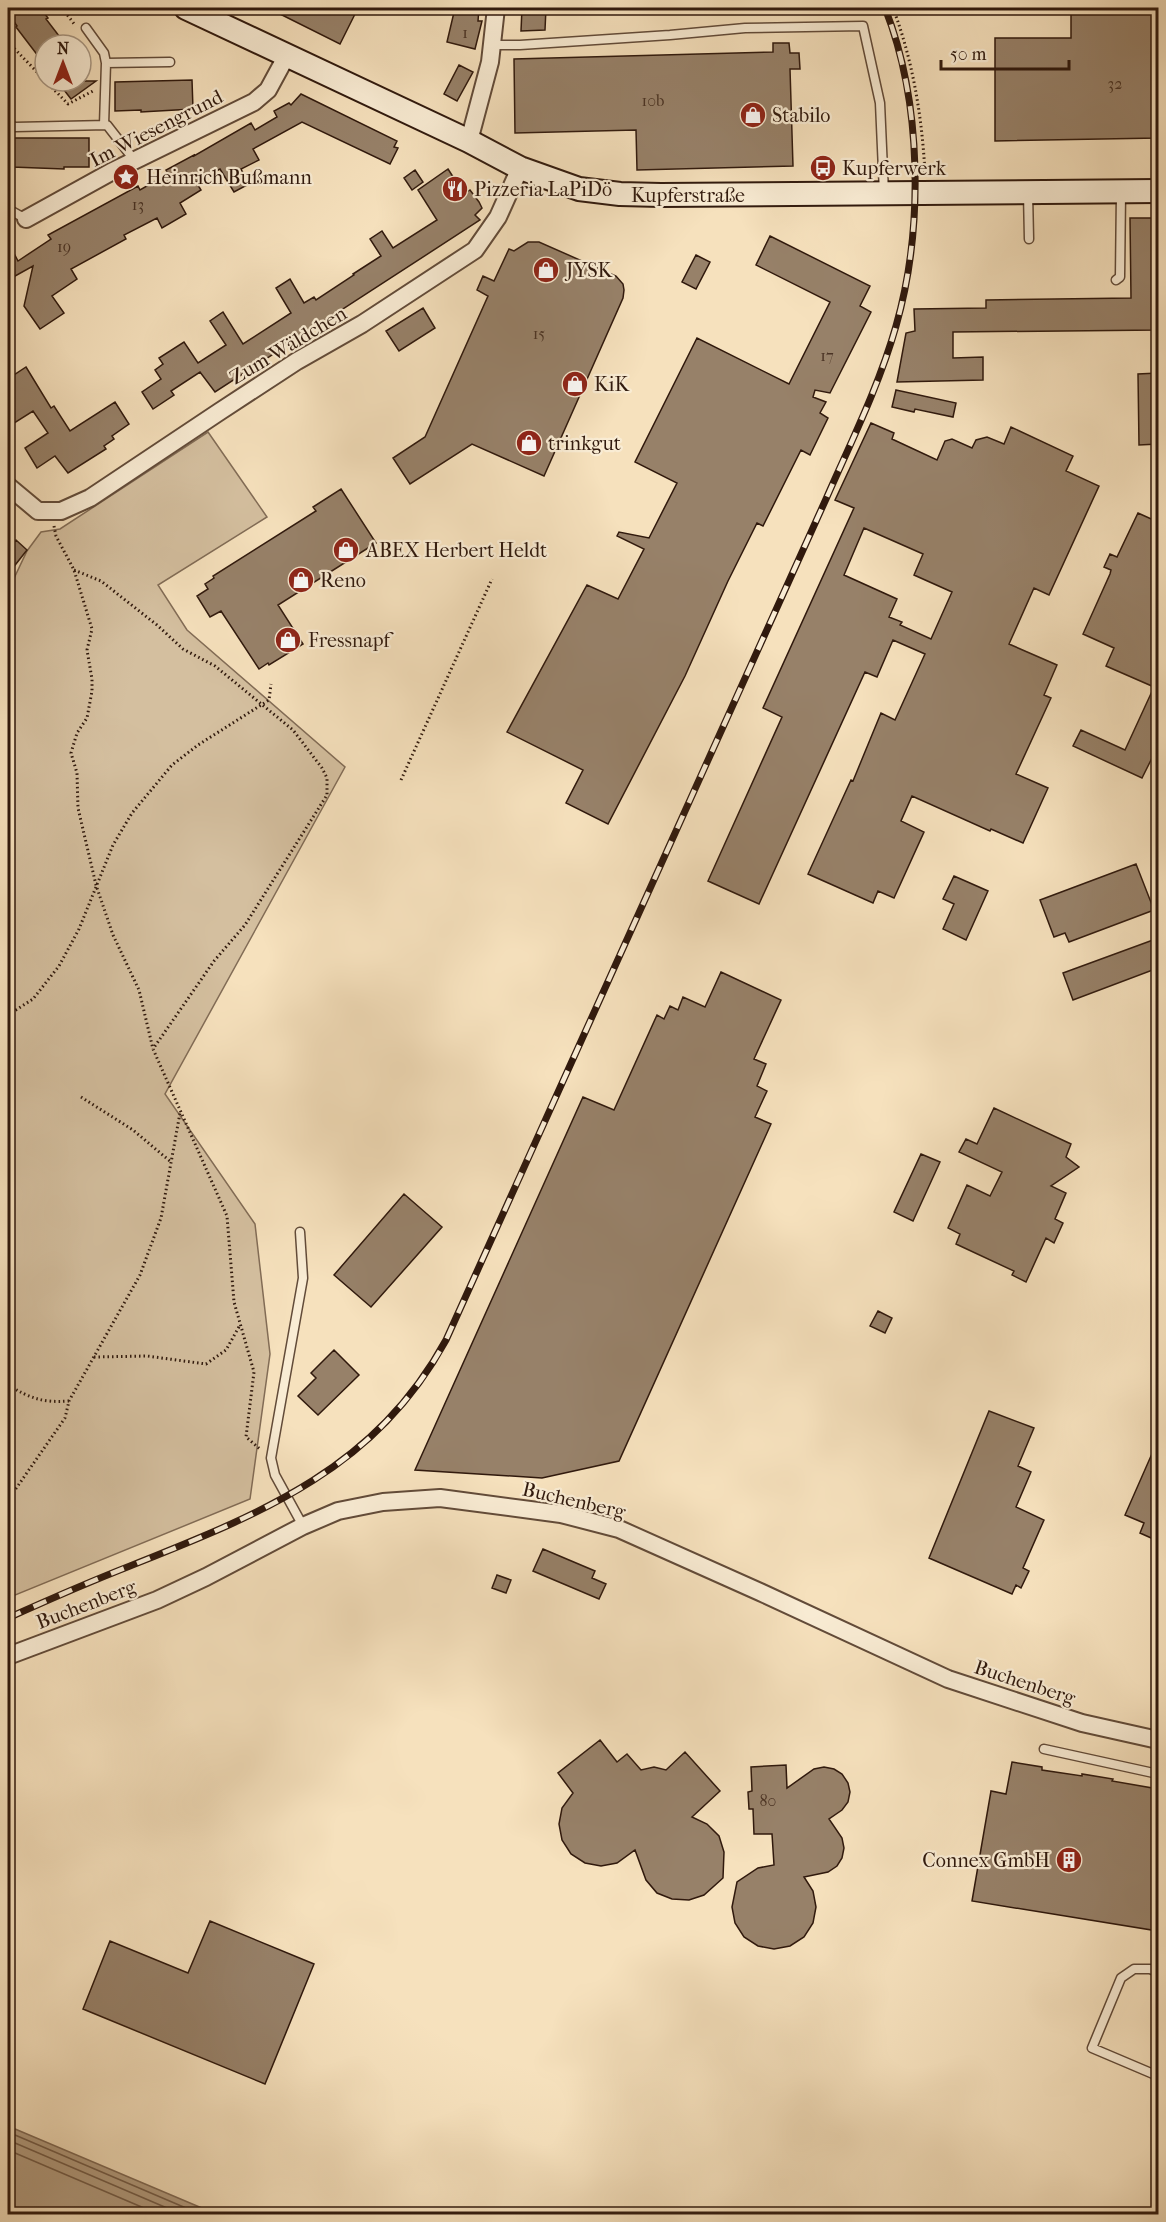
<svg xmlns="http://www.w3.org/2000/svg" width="1166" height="2222" font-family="'IM FELL French Canon',serif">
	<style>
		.green { fill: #d4bf9f; stroke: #826c56; stroke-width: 1.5 }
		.water { fill: #b39d81; stroke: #7f6853; stroke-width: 1.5 }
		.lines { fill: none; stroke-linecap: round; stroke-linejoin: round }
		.shore { stroke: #725b47; stroke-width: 1.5 }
		.building { fill: #978169; stroke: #30190d; stroke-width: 1.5; fill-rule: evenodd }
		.lane-casing { stroke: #624b39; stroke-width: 11 }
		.street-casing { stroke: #624b39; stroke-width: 20 }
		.secondary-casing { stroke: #30190d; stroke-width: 26 }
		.path { stroke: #30190d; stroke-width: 3; stroke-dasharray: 1.5 3; stroke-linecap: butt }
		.lane { stroke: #f9ecd4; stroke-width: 8 }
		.street { stroke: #f9ecd4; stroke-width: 16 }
		.secondary { stroke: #f9ecd4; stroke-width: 22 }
		.rail-casing { stroke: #30190d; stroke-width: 7 }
		.rail { stroke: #f9ecd4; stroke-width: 4.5; stroke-dasharray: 14; stroke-linecap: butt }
		.labels { text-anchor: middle; stroke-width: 4.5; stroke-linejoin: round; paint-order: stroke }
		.number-label { font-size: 16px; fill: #4a3324 }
		.poi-label { font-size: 20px; fill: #30190d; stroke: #f9ecd4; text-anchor: start }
		.street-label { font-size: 20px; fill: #30190d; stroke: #f9ecd4 }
	</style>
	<rect width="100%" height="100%" fill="#f6e1bd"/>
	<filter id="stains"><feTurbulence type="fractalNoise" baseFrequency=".00333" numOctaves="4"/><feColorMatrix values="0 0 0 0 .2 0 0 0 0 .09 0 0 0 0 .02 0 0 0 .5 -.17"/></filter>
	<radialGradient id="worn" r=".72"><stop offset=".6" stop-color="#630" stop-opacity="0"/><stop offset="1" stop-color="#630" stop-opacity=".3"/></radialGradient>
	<path class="green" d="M208,432L267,517L158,585L187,630L345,767L165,1094L255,1224L270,1354L250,1499L8,1598V591L27,551L41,532L60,529Z"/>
	<path class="water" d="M8,2126L216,2214H8Z"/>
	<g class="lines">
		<path class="shore" d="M8,2132L200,2214
			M8,2140L181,2214
			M8,2150L158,2214"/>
	</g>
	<path class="building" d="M8,8H40L48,18L46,19L66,45H45V65L16,27L17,26L8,13Z
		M268,8H358L340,44Z
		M455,8H479L478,21H482L475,49L447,42Z
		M522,8H546L545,30L521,31Z
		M1071,8H1158V138L995,141V38H1071Z
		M773,43H789L790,53H799L800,69H790L793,166L637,170L636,130L515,133L514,59L773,52Z
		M459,65L473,72L457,101L444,94Z
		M192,80L193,109L141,112V110L115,111V82Z
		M57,81H96L71,99Z
		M301,94L397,141L394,147L398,148L390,164L302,122L253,149L259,160L241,169L249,184L234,192L220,169L196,182L201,190L180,203L186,214L162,228L157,218L124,235L126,239L71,269L77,279L52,296L64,313L40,329L24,306L33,266L8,280V242L18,261L51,239L48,235L138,186L140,190L168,174L166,170L194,155V156L251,123L255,130L277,117L274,111L289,103L291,105Z
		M12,138H89V167H64V169L12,167Z
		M448,169L464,194L470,190L479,202L482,208L475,215L480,220L215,392L200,372L171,391L174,395L153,409L142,392L161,379L155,370L163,364L159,358L184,342L198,363L226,345L210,321L223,312L243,344L291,313L276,288L290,279L304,303L314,297L316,300L354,275L353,274L381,256L370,239L382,231L393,248L437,220L418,190Z
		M415,170L423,182L412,190L404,178Z
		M1130,218H1158V330L953,332V358L983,357V380L897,382L906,333L915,331L914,309L986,308V300L1131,298Z
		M770,236L870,286L860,306L871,312L830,393L815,390L813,397L826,402L820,413L828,418L810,455L801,450L763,526L757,523L728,581L685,676L608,824L566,803L583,770L507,732L587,585L618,599L644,549L617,536L619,532L649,538L677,483L635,462L697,338L789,384L830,302L756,265Z
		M528,242H539L616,276L623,284L624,290L623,298L544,476L472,444L410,484L393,458L425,437L488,296L477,290L483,276L494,281L509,249L514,251Z
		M696,255L710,262L696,289L682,282Z
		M423,308L435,328L399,351L386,331Z
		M26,367L51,408L54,406L70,431L115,402L129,424L112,436L114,439L104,446L106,449L68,473L55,456L37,468L25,448L48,433L33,411L8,427V379Z
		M1158,373V444L1139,445L1138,374Z
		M896,390L956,403L953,417L915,409L914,412L892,407Z
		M871,423L894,433L892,439L937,460L945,441L952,439L972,448L976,440L987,437L1004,444L1011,427L1073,456L1066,471L1099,486L1049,595L1034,588L1009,644L1057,665L1044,695L1051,698L1016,774L1048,788L1023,843L991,829L990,831L912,796L901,821L924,832L894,898L878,891L873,903L808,874L851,780L853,781L881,713L895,720L925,654L893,640L877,677L865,672L759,904L708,881L782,717L763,708L854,508L835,500ZM864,528L923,554L914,575L952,592L931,639L900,625L902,622L889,617L897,599L844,575Z
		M341,489L376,543L278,605L303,644L269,665L268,663L259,669L221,611L210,617L197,596L208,589L205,584L214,578L213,576L316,511L313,507Z
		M1138,513L1158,522V754L1155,752L1142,778L1073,746L1081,730L1125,750L1154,687L1106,666L1114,648L1083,634L1110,574L1111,570L1104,567L1110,554L1117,557Z
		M16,540L27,550L8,574V550Z
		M1136,864L1154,910L1069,942L1065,933L1054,937L1040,900Z
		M954,876L988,891L966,940L943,929L954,904L943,899Z
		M1153,940L1158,954V968L1073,1000L1063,973Z
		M721,972L781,1000L754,1059L766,1064L757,1086L767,1091L755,1117L771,1124L619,1461L542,1478L415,1470L583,1097L614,1110L657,1015L664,1019L670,1006L678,1010L683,997L705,1007Z
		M994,1108L1071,1144L1066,1157L1079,1167L1051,1186L1066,1193L1055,1219L1063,1223L1054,1243L1046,1238L1026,1282L1012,1275L1014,1271L956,1244L960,1234L948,1228L967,1185L990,1196L1002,1172L959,1152L966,1139L977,1144Z
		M921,1154L940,1162L913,1221L894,1212Z
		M404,1194L442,1227L371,1307L334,1275Z
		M878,1311L892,1318L885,1333L870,1326Z
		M334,1350L359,1375L318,1415L298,1396L316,1378L311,1373Z
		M989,1411L1034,1428L1018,1466L1031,1472L1016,1507L1044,1520L1023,1568L1029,1571L1021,1588L1016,1585L1012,1594L929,1558Z
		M1158,1440V1541L1140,1533L1144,1523L1125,1515Z
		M543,1549L595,1571L592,1578L606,1584L599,1599L533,1571Z
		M497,1575L511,1580L506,1593L492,1588Z
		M600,1740L617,1762L627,1754L641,1770L654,1767L666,1770L685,1752L720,1791L692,1817L707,1824L719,1836L724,1852L723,1878L704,1895L689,1900L672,1899L657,1893L646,1880L635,1850L617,1863L601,1866L585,1863L571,1854L562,1840L559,1824L562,1808L573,1793L558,1773Z
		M1012,1762L1042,1767V1770L1082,1776V1774L1113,1779L1112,1781L1158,1789V1931L972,1901L991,1791L1006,1794Z
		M786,1765L787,1788L814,1769L824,1767L834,1769L842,1774L848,1783L850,1792L848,1802L842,1810L829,1819L842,1838L844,1848L842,1858L837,1866L828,1872L804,1877L813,1891L816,1907L813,1923L804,1937L790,1946L774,1949L758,1946L744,1937L735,1923L732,1907L737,1882L758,1868L774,1865L772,1834H754L753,1809H749L748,1792L752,1791L751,1767Z
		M210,1921L314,1964L265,2084L83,2009L110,1941L188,1973Z"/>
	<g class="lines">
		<g class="lane-casing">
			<path id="lane" d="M86,28L104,53L106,63
				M493,45H520L670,35L745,28L863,26L880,103L884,193
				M8,124L15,127L107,125L135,161
				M104,125L106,63L170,62
				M1028,193L1029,239
				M8,209L26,219
				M1116,280L1120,277L1121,193
				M300,1232L303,1278L271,1458L275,1475L303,1526
				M1044,1749L1158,1774
				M1158,1972L1150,1969H1134L1121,1978L1092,2048L1158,2076"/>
		</g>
		<g class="street-casing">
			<path id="street" d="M469,141L490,62L496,8
				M26,219L111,172L254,102L268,90L287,55
				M8,486L38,511H61L90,498L219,412L297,361L362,324L475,250L498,217L520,168
				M8,1656L157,1600L206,1577L303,1526L338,1511L383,1502L440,1498L561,1514L619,1529L760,1592L948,1679L1082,1723L1158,1740"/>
		</g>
		<g class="secondary-casing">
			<path id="secondary" d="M186,8L469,141L520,168L579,189L620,194L661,195L1158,191"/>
		</g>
		<path class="path" d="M62,8L75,25
			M893,8C913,61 922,117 925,173
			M8,42L68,104L93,91
			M8,174V180
			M54,526L56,536L74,570L92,629L87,650L92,679V691L87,718L77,733L71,753L77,773L78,808L96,885L113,935L139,990L153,1049L227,1216L234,1302L254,1372L246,1437L260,1449
			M74,570L101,581L157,625L183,649L215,666L293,730L322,768L327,778V795L245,925L214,961L153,1049
			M401,780L492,579
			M8,1015L33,999L59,966L79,929L113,845L132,813L172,765L198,745L269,700L271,684
			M81,1097L133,1130L171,1162
			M94,1357L147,1356L206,1364L226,1350L240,1325
			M8,1385C30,1398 42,1403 69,1401
			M8,1500L65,1418L69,1401L140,1275L161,1218L180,1113"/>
		<use href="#lane" class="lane"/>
		<use href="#street" class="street"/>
		<use href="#secondary" class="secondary"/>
		<g class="rail-casing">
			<path id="rail" d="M8,1618C48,1600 89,1582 130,1566C260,1514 375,1470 446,1340L826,499C851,442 879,386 896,326C924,228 922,102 885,8"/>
		</g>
		<use href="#rail" class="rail"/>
	</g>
	<defs>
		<g id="shop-disc" transform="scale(1.35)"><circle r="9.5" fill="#8f2418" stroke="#f9ecd4"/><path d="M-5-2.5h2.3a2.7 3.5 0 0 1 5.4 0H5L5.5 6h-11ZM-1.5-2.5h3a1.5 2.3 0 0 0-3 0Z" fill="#fff"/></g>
		<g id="bus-disc" transform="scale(1.35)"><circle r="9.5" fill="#8f2418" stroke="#f9ecd4"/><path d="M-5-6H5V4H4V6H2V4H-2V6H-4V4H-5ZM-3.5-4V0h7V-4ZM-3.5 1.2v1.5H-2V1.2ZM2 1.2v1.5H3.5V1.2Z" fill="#fff"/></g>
		<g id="sight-disc" transform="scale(1.35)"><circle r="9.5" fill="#8f2418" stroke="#f9ecd4"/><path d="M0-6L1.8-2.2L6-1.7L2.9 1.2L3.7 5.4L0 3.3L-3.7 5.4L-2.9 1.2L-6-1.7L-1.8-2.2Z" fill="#fff"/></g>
		<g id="restaurant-disc" transform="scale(1.35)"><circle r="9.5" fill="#8f2418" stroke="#f9ecd4"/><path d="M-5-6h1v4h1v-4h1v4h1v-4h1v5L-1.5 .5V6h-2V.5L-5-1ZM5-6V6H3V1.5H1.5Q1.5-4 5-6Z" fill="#fff"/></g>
		<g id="building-disc" transform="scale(1.35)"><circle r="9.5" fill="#8f2418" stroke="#f9ecd4"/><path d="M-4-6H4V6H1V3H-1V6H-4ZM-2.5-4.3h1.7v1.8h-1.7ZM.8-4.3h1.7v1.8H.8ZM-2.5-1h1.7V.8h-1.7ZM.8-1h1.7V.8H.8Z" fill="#fff"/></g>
	</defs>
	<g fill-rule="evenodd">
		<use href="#shop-disc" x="753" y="115"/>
		<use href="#bus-disc" x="823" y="168"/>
		<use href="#sight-disc" x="126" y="177"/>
		<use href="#restaurant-disc" x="455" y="189"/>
		<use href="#shop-disc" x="546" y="270"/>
		<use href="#shop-disc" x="575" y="384"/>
		<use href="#shop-disc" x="529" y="443"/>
		<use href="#shop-disc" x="346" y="550"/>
		<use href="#shop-disc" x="301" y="580"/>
		<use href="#shop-disc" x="288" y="640"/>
		<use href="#building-disc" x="1069" y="1860"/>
	</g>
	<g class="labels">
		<g class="number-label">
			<text x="465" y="38">1</text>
			<text x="1115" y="89">32</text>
			<text x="653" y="106">10b</text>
			<text x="138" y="210">13</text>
			<text x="64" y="252">19</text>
			<text x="539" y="339">15</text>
			<text x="827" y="361">17</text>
			<text x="768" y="1806">80</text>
		</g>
		<g class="poi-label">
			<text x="772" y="122">Stabilo</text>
			<text x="842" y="175">Kupferwerk</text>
			<text x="146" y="184">Heinrich Bußmann</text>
			<text x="474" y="196">Pizzeria LaPiDö</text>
			<text x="566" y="277">JYSK</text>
			<text x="594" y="391">KiK</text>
			<text x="548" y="450">trinkgut</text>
			<text x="366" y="557">ABEX Herbert Heldt</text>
			<text x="320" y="587">Reno</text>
			<text x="308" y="647">Fressnapf</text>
			<text x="1050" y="1867" text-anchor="end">Connex GmbH</text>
		</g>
		<g class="street-label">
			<text transform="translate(156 128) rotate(-27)" y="7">Im Wiesengrund</text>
			<text x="688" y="202">Kupferstraße</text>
			<text transform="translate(288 345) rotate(-31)" y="7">Zum Wäldchen</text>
			<text transform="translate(574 1500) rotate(13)" y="7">Buchenberg</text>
			<text transform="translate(86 1604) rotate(-21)" y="7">Buchenberg</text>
			<text transform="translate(1025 1682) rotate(18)" y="7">Buchenberg</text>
		</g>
	</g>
	<rect width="1166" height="2222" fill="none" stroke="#f6e1bd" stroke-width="30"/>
	<rect x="9" y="9" width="1148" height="2204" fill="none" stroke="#30190d" stroke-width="3"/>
	<rect x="15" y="15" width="1136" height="2192" fill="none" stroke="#30190d" stroke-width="1.5"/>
	<g transform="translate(63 63)"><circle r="28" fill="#f9ecd4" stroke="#a99884" stroke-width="1.5"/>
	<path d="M0-4.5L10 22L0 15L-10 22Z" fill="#8f2418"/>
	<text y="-9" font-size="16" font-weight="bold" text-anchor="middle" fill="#30190d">N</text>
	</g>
	<path d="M941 60v9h128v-9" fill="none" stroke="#30190d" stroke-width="3"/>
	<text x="950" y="60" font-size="18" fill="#30190d" stroke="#f9ecd4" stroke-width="4.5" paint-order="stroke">50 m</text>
	<rect width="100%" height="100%" filter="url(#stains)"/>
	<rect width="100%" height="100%" fill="url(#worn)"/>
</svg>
